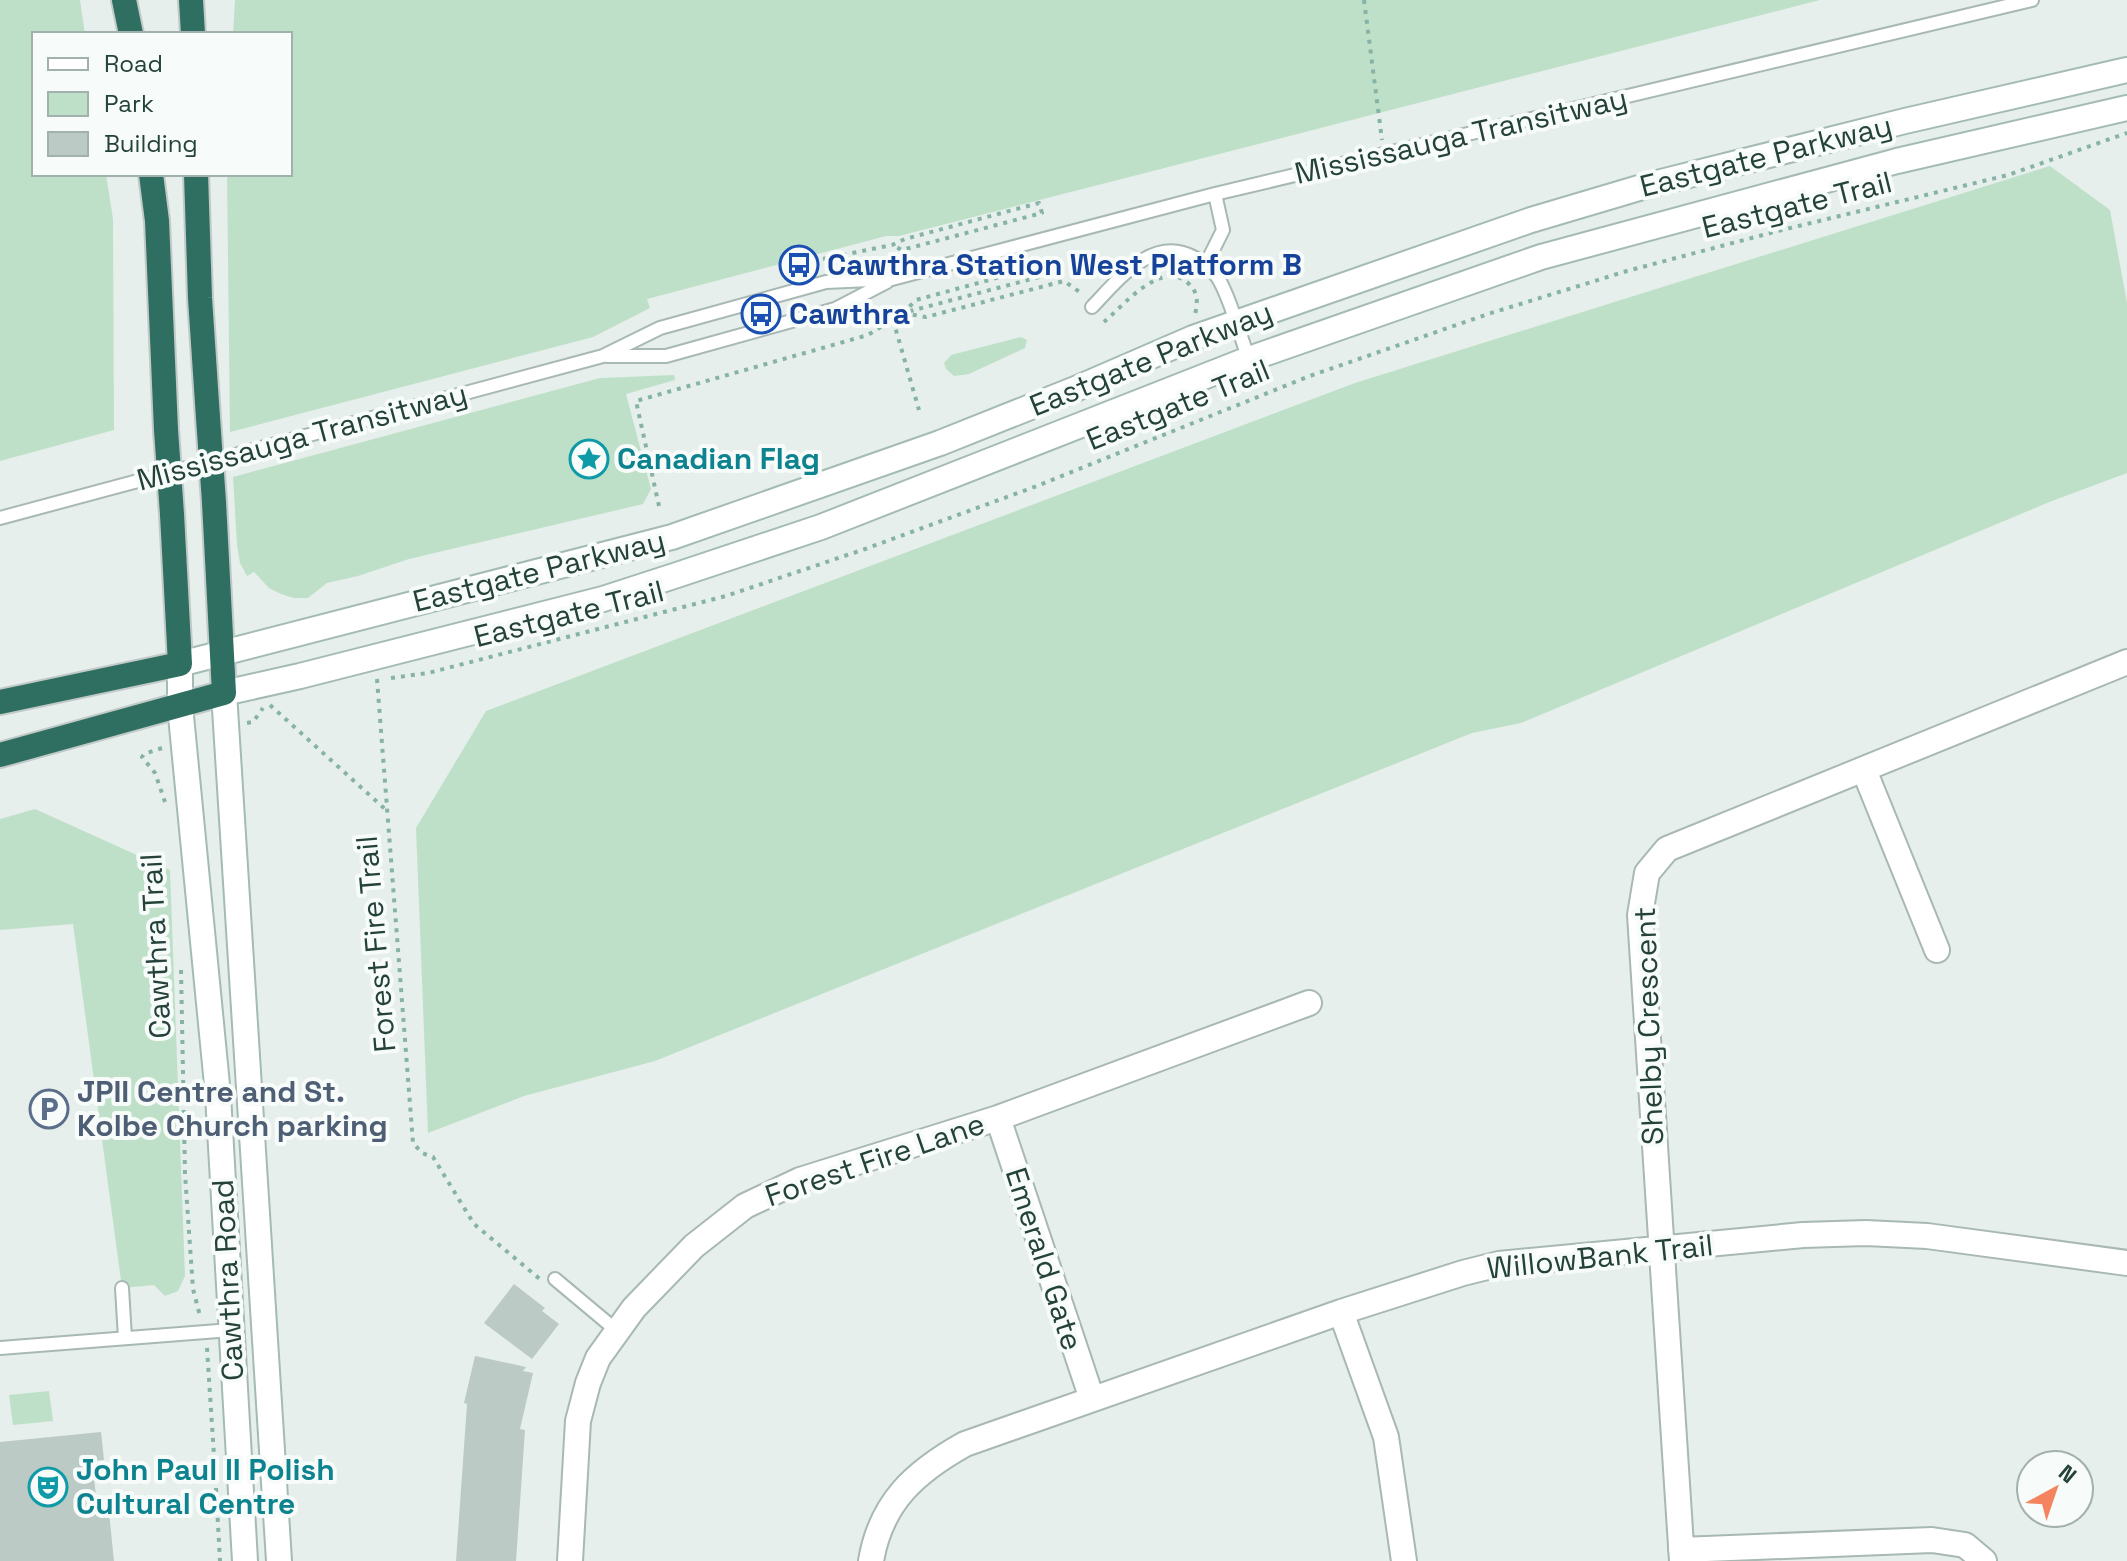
<svg xmlns="http://www.w3.org/2000/svg" width="2127" height="1561" font-family="'Space Grotesk',sans-serif">
	<style>
		.green { fill: #bfe0c8 }
		.building { fill: #bbcac4 }
		.lines { fill: none; stroke-linecap: round; stroke-linejoin: round }
		.service-casing { stroke: #a8b8b2; stroke-width: 16 }
		.minor-casing { stroke: #a8b8b2; stroke-width: 28 }
		.secondary-casing { stroke: #a4bbb3; stroke-width: 28 }
		.motorway-casing { stroke: #c2cac8; stroke-width: 28 }
		.path { stroke: #86b3a5; stroke-width: 4; stroke-dasharray: 4 6; stroke-linecap: butt }
		.service { stroke: #fff; stroke-width: 12 }
		.minor { stroke: #fff; stroke-width: 24 }
		.secondary { stroke: #fff; stroke-width: 24 }
		.motorway { stroke: #2f6f62; stroke-width: 24 }
		.motorway-bridge-casing { stroke: #c2cac8; stroke-width: 28; stroke-linecap: butt }
		.motorway-bridge { stroke: #2f6f62; stroke-width: 24 }
		.labels { text-anchor: middle; stroke-width: 8; stroke-linejoin: round; paint-order: stroke }
		.street-label { font-size: 30px; fill: #24423a; stroke: #f7fbf9 }
		.transit-label { font-size: 30px; font-weight: bold; fill: #164399; stroke: #f7fbf9; text-anchor: start }
		.culture-label { font-size: 30px; font-weight: bold; fill: #0d838f; stroke: #f7fbf9; text-anchor: start }
		.service-label { font-size: 30px; font-weight: bold; fill: #4e5e75; stroke: #f7fbf9; text-anchor: start }
	</style>
	<rect width="100%" height="100%" fill="#e6efeb"/>
	<path class="green" d="M0,0H80L85,34H34V174H106L113,219L114,430L0,461Z
		M235,0H1820L899,236H886L647,299L650,308L593,337L230,432L227,174H290V34H233Z
		M2050,166L2110,210L2127,303V473L2052,501L1521,723L1472,733L655,1061L524,1096L428,1133L416,828L486,711L1355,383Z
		M1021,337L1027,340L1025,348L969,374L954,376L946,369L944,363L951,355Z
		M674,375L675,380L626,394L651,489L643,504L409,559L358,576L327,583L308,598H294L281,594L269,588L254,572L247,576L240,563L237,545L233,477L600,378Z
		M35,809L170,870L185,1276L178,1291L165,1296L154,1285L122,1288L73,924L0,930V819Z
		M49,1391L53,1421L13,1425L9,1395Z"/>
	<path class="building" d="M514,1284L545,1308L542,1311L559,1324L532,1359L484,1323Z
		M475,1356L526,1367L523,1371L533,1373L520,1429L525,1430L516,1561H456L467,1404L464,1403Z
		M101,1432L104,1460L92,1461L98,1513L109,1512L114,1561H0V1442Z"/>
	<g class="lines">
		<g class="service-casing">
			<path id="service" d="M1206,264L1223,230L1215,194
				M1092,307C1118,280 1153,234 1195,258C1204,263 1212,269 1218,278C1231,299 1239,334 1249,359
				M607,356H666L835,309L887,282
				M0,518L603,356L660,328L826,282L892,279L1215,194L2032,0
				M555,1279L616,1330
				M122,1288L125,1338
				M0,1348L231,1330"/>
		</g>
		<g class="minor-casing">
			<path id="minor" d="M1864,770L1937,950
				M998,1118L1092,1399
				M1341,1312L1386,1437L1404,1561
				M1681,1550L1932,1540L1965,1545L1984,1561
				M570,1561L578,1421L588,1383L598,1358L634,1308L694,1246L745,1206L800,1180L998,1118L1309,1003
				M871,1561C881,1502 915,1472 965,1444L1341,1312L1463,1273L1499,1264L1803,1235L1866,1233L1927,1236L2127,1263
				M1682,1561L1640,915L1647,873L1667,849L2127,662"/>
		</g>
		<g class="secondary-casing">
			<path id="secondary" d="M245,1561L218,1095L180,706V664L672,537L940,443L1073,390L1193,338L1531,220L1649,185L1905,121L2127,70
				M279,1561L224,693L300,676L603,599L674,576L821,527L1249,359L1541,257L1897,161L2127,108"/>
		</g>
		<g class="motorway-casing">
			<path id="motorway" d="M124,0L131,34
				M191,0L193,34
				M151,174L157,221L166,430
				M196,174L200,298L208,418
				M0,702L180,664L172,514
				M0,755L224,693L214,502"/>
		</g>
		<path class="path" d="M1364,0L1382,140
			M823,259L892,245L905,239L1039,203L1042,213L902,250L892,245
			M1055,262L1058,272L903,313L916,300Z
			M893,320L919,410
			M1104,322C1124,305 1162,258 1189,284C1198,292 1198,303 1195,314
			M659,506L636,401L868,335L903,313L926,317L1064,281L1081,293
			M391,678L428,673L726,596L865,549L1037,486L1307,377L1488,314L1627,271L1778,231L2008,175L2127,133
			M377,679L413,1143L422,1153L433,1157L474,1224L541,1280
			M270,705L385,809
			M247,723L253,722L263,708
			M162,748L144,754L142,757L155,773L165,802
			M181,970L185,1174L193,1289L200,1316
			M207,1348L215,1471
			M216,1488L220,1561"/>
		<use href="#service" class="service"/>
		<use href="#minor" class="minor"/>
		<use href="#secondary" class="secondary"/>
		<use href="#motorway" class="motorway"/>
		<g class="motorway-bridge-casing">
			<path id="motorway-bridge" d="M208,418L214,502
				M166,430L172,514"/>
		</g>
		<use href="#motorway-bridge" class="motorway-bridge"/>
	</g>
	<defs>
		<g id="bus-ring" transform="scale(2)"><circle r="9.5" fill="#f7fbf9" stroke="#1a4fb4" stroke-width="1.5"/><path d="M-5-6H5V4H4V6H2V4H-2V6H-4V4H-5ZM-3.5-4V0h7V-4ZM-3.5 1.2v1.5H-2V1.2ZM2 1.2v1.5H3.5V1.2Z" fill="#1a4fb4"/></g>
		<g id="sight-ring" transform="scale(2)"><circle r="9.5" fill="#f7fbf9" stroke="#0f9aa8" stroke-width="1.5"/><path d="M0-6L1.8-2.2L6-1.7L2.9 1.2L3.7 5.4L0 3.3L-3.7 5.4L-2.9 1.2L-6-1.7L-1.8-2.2Z" fill="#0f9aa8"/></g>
		<g id="parking-ring" transform="scale(2)"><circle r="9.5" fill="#f7fbf9" stroke="#5c6f8a" stroke-width="1.5"/><path d="M-3.5-5.5H1a3.5 3.5 0 0 1 0 7H-1V5.5H-3.5ZM-1-3.4V-.6H.8a1.4 1.4 0 0 0 0-2.8Z" fill="#5c6f8a"/></g>
		<g id="theatre-ring" transform="scale(2)"><circle r="9.5" fill="#f7fbf9" stroke="#0f9aa8" stroke-width="1.5"/><path d="M-5-5.5Q0-4 5-5.5V0Q5 5 0 6Q-5 5-5 0ZM-3.3-2.5H-1v1.5H-3.3ZM1-2.5H3.3v1.5H1ZM-2.8 1Q0 5.5 2.8 1Z" fill="#0f9aa8"/></g>
	</defs>
	<g fill-rule="evenodd">
		<use href="#bus-ring" x="799" y="265"/>
		<use href="#bus-ring" x="761" y="314"/>
		<use href="#sight-ring" x="589" y="459"/>
		<use href="#parking-ring" x="49" y="1109"/>
		<use href="#theatre-ring" x="48" y="1487"/>
	</g>
	<g class="labels">
		<g class="street-label">
			<text transform="translate(1461 136) rotate(-13)" y="10">Mississauga Transitway</text>
			<text transform="translate(1766 156) rotate(-14)" y="10">Eastgate Parkway</text>
			<text transform="translate(1797 205) rotate(-14)" y="10">Eastgate Trail</text>
			<text transform="translate(1151 359) rotate(-22)" y="10">Eastgate Parkway</text>
			<text transform="translate(1178 405) rotate(-22)" y="10">Eastgate Trail</text>
			<text transform="translate(302 437) rotate(-15)" y="10">Mississauga Transitway</text>
			<text transform="translate(539 571) rotate(-14)" y="10">Eastgate Parkway</text>
			<text transform="translate(569 614) rotate(-14)" y="10">Eastgate Trail</text>
			<text transform="translate(376 944) rotate(-95)" y="10">Forest Fire Trail</text>
			<text transform="translate(156 946) rotate(-93)" y="10">Cawthra Trail</text>
			<text transform="translate(1649 1026) rotate(-92)" y="10">Shelby Crescent</text>
			<text transform="translate(875 1160) rotate(-19)" y="10">Forest Fire Lane</text>
			<text transform="translate(1600 1257) rotate(-6)" y="10">WillowBank Trail</text>
			<text transform="translate(1044 1259) rotate(72)" y="10">Emerald Gate</text>
			<text transform="translate(228 1280) rotate(-93)" y="10">Cawthra Road</text>
		</g>
		<g class="transit-label">
			<text x="827" y="275">Cawthra Station West Platform B</text>
			<text x="789" y="324">Cawthra</text>
		</g>
		<g class="culture-label">
			<text x="617" y="469">Canadian Flag</text>
			<text x="76" y="1480">John Paul II Polish<tspan x="76" dy="34">Cultural Centre</tspan></text>
		</g>
		<g class="service-label">
			<text x="77" y="1102">JPII Centre and St.<tspan x="77" dy="34">Kolbe Church parking</tspan></text>
		</g>
	</g>
	<rect x="32" y="32" width="260" height="144" fill="#f7fbf9" stroke="#a3b1ad" stroke-width="2"/>
	<rect x="48" y="58" width="40" height="12" fill="#ffffff" stroke="#a3b1ad" stroke-width="2"/>
	<text x="104" y="72" font-size="24" fill="#24423a">Road</text>
	<rect x="48" y="92" width="40" height="24" fill="#bfe0c8" stroke="#a3b1ad" stroke-width="2"/>
	<text x="104" y="112" font-size="24" fill="#24423a">Park</text>
	<rect x="48" y="132" width="40" height="24" fill="#bbcac4" stroke="#a3b1ad" stroke-width="2"/>
	<text x="104" y="152" font-size="24" fill="#24423a">Building</text>
	<g transform="translate(2055 1489) rotate(40)"><circle r="38" fill="#f7fbf9" stroke="#a3b1ad" stroke-width="2"/>
	<path d="M0-6L14 30L0 20L-14 30Z" fill="#f4845f"/>
	<text y="-12" font-size="22" font-weight="bold" text-anchor="middle" fill="#24423a">N</text>
	</g>
</svg>
